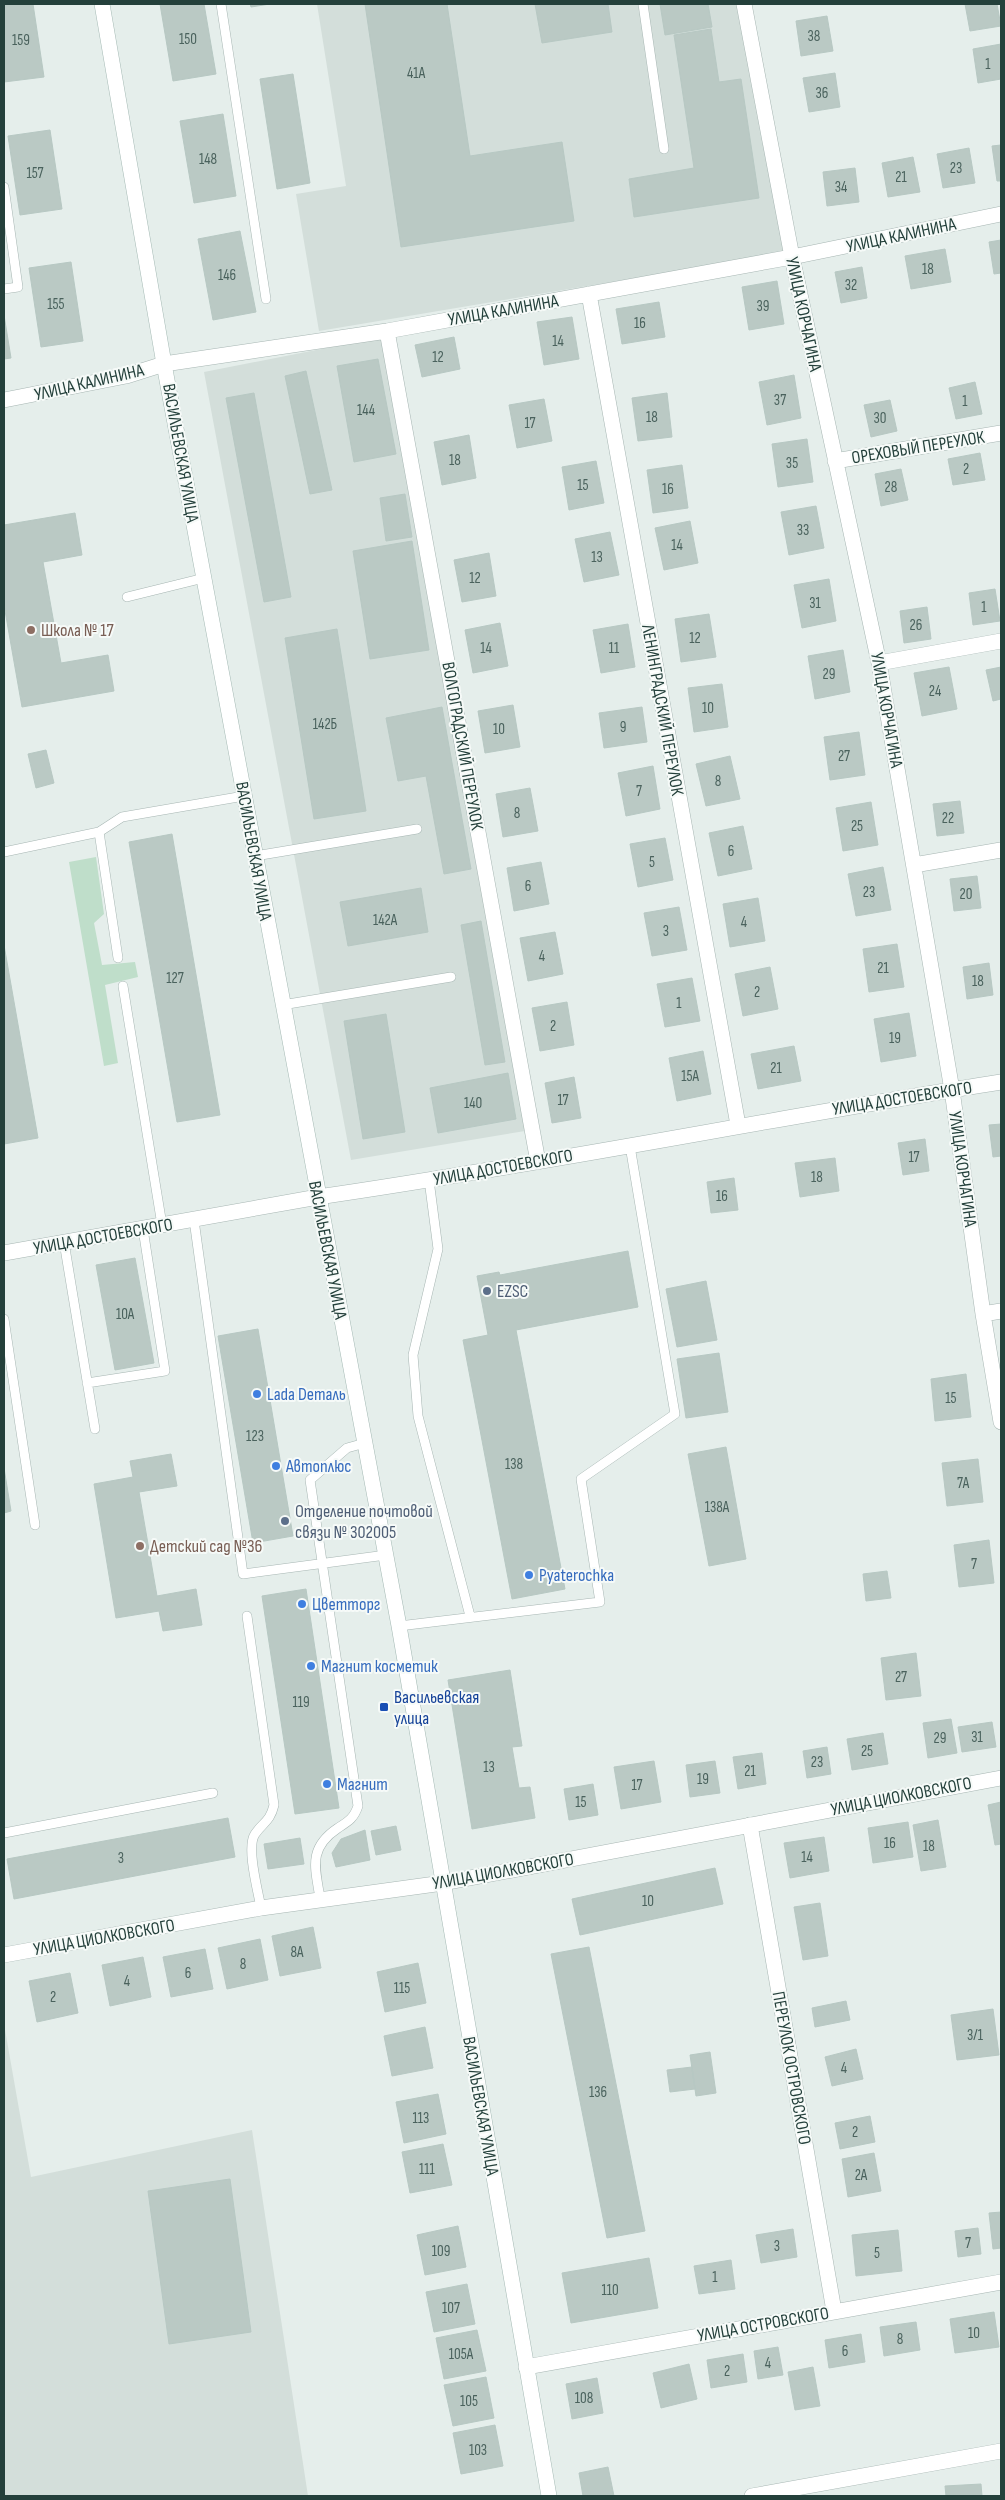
<svg xmlns="http://www.w3.org/2000/svg" width="1005" height="2500" font-family="'Sofia Sans Condensed',sans-serif">
	<style>
		.built { fill: #d3deda }
		.green { fill: #bfdeca }
		.building { fill: #bac9c4; stroke: #b7c8c3 }
		.lines { fill: none; stroke-linecap: round; stroke-linejoin: round }
		.service-casing { stroke: #a7b6b3; stroke-width: 10 }
		.minor-casing { stroke: #a7b6b3; stroke-width: 16 }
		.tertiary-casing { stroke: #a7b6b3; stroke-width: 16 }
		.secondary-casing { stroke: #a4b9b4; stroke-width: 16 }
		.service { stroke: #fff; stroke-width: 9 }
		.minor { stroke: #fff; stroke-width: 15 }
		.tertiary { stroke: #fff; stroke-width: 15 }
		.secondary { stroke: #fff; stroke-width: 15 }
		.education-dot { fill: #8d6e63; stroke: #f6faf8; stroke-width: 2 }
		.service-dot { fill: #5c6f8a; stroke: #f6faf8; stroke-width: 2 }
		.shop-dot { fill: #3f7fe0; stroke: #f6faf8; stroke-width: 2 }
		.transit-dot { fill: #1a4fb4; stroke: #f6faf8; stroke-width: 2 }
		.labels { text-anchor: middle; stroke-width: 4; stroke-linejoin: round; paint-order: stroke }
		.number-label { font-size: 15px; fill: #4a625d }
		.street-label { font-size: 18px; fill: #24403b; stroke: #f6faf8 }
		.education-label { font-size: 18px; fill: #785e54; stroke: #f6faf8; text-anchor: start }
		.service-label { font-size: 18px; fill: #4e5e75; stroke: #f6faf8; text-anchor: start }
		.shop-label { font-size: 18px; fill: #366cbe; stroke: #f6faf8; text-anchor: start }
		.transit-label { font-size: 18px; fill: #164399; stroke: #f6faf8; text-anchor: start }
	</style>
	<rect width="100%" height="100%" fill="#e5eeeb"/>
	<path class="built" d="M317,4H737L785,253L319,331L296,194L346,186Z
		M382,337L525,1131L351,1160L204,372Z
		M4,2024L31,2177L252,2130L308,2496H4Z"/>
	<path class="green" d="M96,857L104,914L94,923L102,965L135,962L138,977L105,985L118,1063L104,1066L69,862Z"/>
	<path class="building" d="M4,4H33L44,77L4,82Z
		M160,4H204L216,74L173,81Z
		M250,4H270L251,7Z
		M365,4H447L470,156L562,142L574,221L401,247Z
		M535,4H608L612,32L542,43Z
		M660,4H708L712,27L665,35Z
		M965,4H997L1001,26L970,31Z
		M827,16L833,51L801,56L796,21Z
		M711,29L719,82L741,79L759,198L634,217L629,179L694,168L674,35Z
		M1001,44V79L978,83L973,49Z
		M835,73L840,107L809,112L803,78Z
		M293,74L310,183L277,189L260,79Z
		M223,114L236,196L194,203L180,121Z
		M50,130L62,209L20,215L8,136Z
		M1001,145V181H997L992,146Z
		M969,148L975,183L943,188L937,154Z
		M913,157L920,192L888,197L882,163Z
		M855,168L859,202L827,206L823,172Z
		M240,231L256,312L213,320L198,239Z
		M1001,240V273L994,274L989,242Z
		M945,249L951,282L911,289L905,256Z
		M71,262L83,341L41,347L29,268Z
		M862,267L867,298L841,303L835,272Z
		M777,281L784,324L749,330L742,287Z
		M659,302L665,337L622,344L616,309Z
		M4,315L11,358L4,359Z
		M572,317L579,359L544,365L537,322Z
		M454,337L460,369L422,377L415,345Z
		M378,359L396,454L354,462L337,366Z
		M306,371L332,490L310,494L285,376Z
		M794,375L801,418L767,425L759,382Z
		M975,382L982,414L956,419L949,388Z
		M254,393L291,597L264,602L226,398Z
		M667,393L672,437L638,441L632,398Z
		M544,399L552,441L517,448L509,405Z
		M890,400L897,431L871,437L864,405Z
		M469,435L476,478L442,485L434,442Z
		M807,439L813,482L778,487L772,444Z
		M980,453L985,480L953,485L948,459Z
		M596,461L604,503L569,510L562,467Z
		M682,465L688,508L653,513L647,470Z
		M901,469L908,500L881,506L875,474Z
		M405,494L412,537L386,541L380,498Z
		M816,506L824,548L789,555L781,512Z
		M75,513L82,555L43,562L61,663L108,655L114,691L22,707L4,605V525Z
		M690,521L698,563L664,570L655,528Z
		M610,532L619,575L584,582L575,539Z
		M412,541L429,650L370,659L353,551Z
		M489,553L496,596L462,602L454,560Z
		M829,579L836,621L802,628L794,585Z
		M995,589L1000,621L973,625L969,593Z
		M927,607L931,639L904,643L900,611Z
		M709,614L716,657L681,662L675,619Z
		M500,623L508,666L473,673L465,630Z
		M628,624L635,667L601,673L593,630Z
		M337,629L366,811L314,819L285,638Z
		M843,650L850,692L815,699L808,656Z
		M949,667L957,709L922,716L914,673Z
		M1001,667V699L993,701L986,670Z
		M722,684L728,727L694,732L688,688Z
		M513,705L520,747L485,753L478,711Z
		M442,707L471,869L444,874L426,776L398,781L386,718Z
		M642,707L647,742L604,748L599,713Z
		M859,732L865,775L830,780L824,737Z
		M46,750L54,783L36,788L28,754Z
		M730,756L740,799L706,806L696,764Z
		M653,766L660,809L626,816L618,773Z
		M530,788L538,831L503,837L496,794Z
		M960,801L964,833L937,836L933,804Z
		M871,802L878,845L843,851L836,808Z
		M743,826L752,869L718,876L709,833Z
		M172,834L220,1115L177,1122L129,842Z
		M665,838L673,880L638,887L630,844Z
		M541,862L549,904L514,911L507,868Z
		M883,867L891,910L856,916L848,874Z
		M977,876L981,908L954,911L950,879Z
		M421,888L428,932L348,946L340,902Z
		M758,898L765,941L730,947L723,904Z
		M679,907L687,950L652,956L644,913Z
		M481,921L505,1062L485,1065L461,925Z
		M555,932L563,974L528,981L520,938Z
		M897,944L904,987L869,992L863,949Z
		M4,945L38,1138L4,1144Z
		M989,963L993,995L967,999L963,967Z
		M770,967L778,1009L743,1016L735,974Z
		M692,978L700,1021L665,1027L657,984Z
		M567,1002L574,1045L540,1051L532,1008Z
		M909,1013L916,1056L881,1062L874,1019Z
		M386,1014L405,1132L363,1139L344,1021Z
		M794,1046L801,1081L758,1089L751,1054Z
		M703,1051L711,1094L677,1101L669,1058Z
		M508,1073L516,1119L438,1133L430,1088Z
		M574,1077L581,1118L552,1123L545,1083Z
		M1001,1124V1156L993,1157L989,1125Z
		M925,1139L929,1171L903,1175L898,1143Z
		M835,1158L839,1191L800,1197L795,1163Z
		M734,1178L738,1210L711,1213L707,1182Z
		M628,1251L638,1307L516,1330L565,1589L512,1599L463,1340L488,1335L477,1276L499,1272L500,1275Z
		M135,1258L154,1363L115,1370L96,1265Z
		M706,1281L717,1340L677,1347L666,1289Z
		M258,1329L293,1536L253,1543L218,1336Z
		M719,1353L728,1412L686,1418L677,1359Z
		M966,1374L971,1417L935,1421L931,1379Z
		M726,1447L746,1559L709,1566L688,1454Z
		M171,1454L177,1486L139,1492L157,1596L196,1589L202,1625L163,1631L159,1611L116,1618L94,1484L133,1477L130,1461Z
		M978,1459L983,1502L947,1506L942,1463Z
		M4,1468L11,1511L4,1513Z
		M989,1540L994,1583L959,1587L954,1545Z
		M887,1571L891,1598L866,1601L863,1574Z
		M306,1589L339,1808L295,1814L262,1596Z
		M916,1653L921,1696L886,1700L881,1658Z
		M510,1670L522,1746L512,1747L519,1788L530,1787L535,1818L472,1829L448,1680Z
		M951,1719L957,1753L928,1758L923,1723Z
		M992,1722L996,1747L962,1752L958,1727Z
		M883,1733L888,1764L852,1770L847,1739Z
		M827,1747L831,1774L807,1778L803,1751Z
		M762,1753L766,1784L738,1789L733,1757Z
		M654,1761L661,1802L621,1809L614,1767Z
		M715,1761L720,1793L690,1797L686,1765Z
		M593,1784L598,1815L569,1820L564,1789Z
		M1001,1802V1844L995,1845L988,1805Z
		M228,1818L235,1857L14,1899L7,1859Z
		M938,1820L946,1867L921,1871L913,1825Z
		M908,1822L913,1857L873,1863L868,1828Z
		M396,1826L401,1850L376,1855L371,1831Z
		M365,1830L370,1860L336,1867L332,1853L341,1839Z
		M824,1837L829,1871L790,1878L784,1843Z
		M300,1838L304,1864L268,1869L264,1844Z
		M715,1868L723,1904L580,1935L572,1899Z
		M820,1903L828,1956L803,1960L794,1907Z
		M313,1927L321,1968L280,1976L272,1936Z
		M260,1939L268,1980L227,1989L218,1948Z
		M589,1947L645,2231L607,2238L551,1954Z
		M205,1949L213,1989L171,1997L163,1957Z
		M143,1957L151,1997L110,2006L102,1965Z
		M418,1963L426,2003L385,2012L377,1972Z
		M70,1973L78,2013L37,2022L29,1981Z
		M846,2001L850,2020L815,2027L812,2008Z
		M993,2009L999,2055L957,2060L951,2015Z
		M425,2027L433,2068L392,2076L384,2036Z
		M856,2049L863,2079L832,2086L825,2057Z
		M710,2052L716,2093L696,2096L690,2055Z
		M692,2067L695,2089L670,2092L667,2070Z
		M438,2094L446,2134L404,2143L396,2102Z
		M870,2116L875,2142L840,2149L835,2123Z
		M443,2144L452,2185L410,2193L402,2152Z
		M874,2153L881,2191L848,2197L842,2159Z
		M230,2179L251,2332L169,2344L148,2191Z
		M1001,2212V2248L993,2249L989,2213Z
		M458,2226L466,2267L425,2275L417,2235Z
		M978,2228L981,2254L958,2257L955,2231Z
		M793,2229L797,2257L761,2263L756,2235Z
		M898,2230L902,2271L856,2276L852,2235Z
		M649,2258L658,2308L571,2323L562,2273Z
		M731,2260L735,2289L699,2294L694,2266Z
		M467,2284L475,2324L434,2332L426,2292Z
		M994,2312L999,2347L955,2353L950,2319Z
		M916,2322L920,2350L884,2356L880,2327Z
		M477,2330L486,2371L444,2379L436,2338Z
		M861,2334L865,2362L829,2368L825,2340Z
		M778,2347L783,2375L758,2379L754,2351Z
		M743,2354L747,2382L711,2388L707,2360Z
		M689,2364L697,2399L661,2408L653,2373Z
		M813,2367L820,2406L795,2410L788,2372Z
		M486,2377L494,2418L453,2426L444,2385Z
		M597,2378L603,2413L572,2419L566,2384Z
		M495,2425L503,2466L461,2474L453,2433Z
		M608,2467L614,2496H583L579,2473Z
		M981,2484L982,2496H946L945,2486Z"/>
	<g class="lines">
		<g class="service-casing">
			<path id="service" d="M221,4L266,299
				M643,4L664,149
				M4,187L18,287L4,289
				M127,597L204,578
				M99,832L118,958
				M4,852L99,832L122,817L244,796
				M255,856L417,829
				M123,986L162,1225
				M282,1005L451,977
				M429,1180L438,1249L413,1355L418,1416L470,1616
				M194,1220L243,1574L386,1555
				M64,1242L95,1429
				M4,1319L35,1525
				M87,1383L165,1371L143,1229
				M247,1616L274,1805C270,1822 263,1822 255,1834C246,1847 258,1891 261,1908
				M399,1626L600,1602L581,1479L675,1414L630,1146
				M4,1833L213,1793
				M320,1898C315,1867 308,1848 338,1828C349,1821 354,1818 358,1806L310,1480L347,1448L365,1443"/>
		</g>
		<g class="minor-casing">
			<path id="minor" d="M744,4L792,257L879,663L952,1090L983,1314L1001,1422
				M589,294L738,1125
				M387,331L538,1162
				M4,400L126,376L164,364L387,331L792,257L1001,214
				M835,461L1001,433
				M879,663L1001,641
				M914,865L1001,850
				M318,1197C546,1164 773,1118 1001,1082
				M983,1314L1001,1311
				M750,1825L834,2311
				M526,2367L1001,2282
				M752,2496L1001,2451"/>
		</g>
		<g class="tertiary-casing">
			<path id="tertiary" d="M4,1253L318,1197
				M4,1955L261,1908L443,1883L1001,1778"/>
		</g>
		<g class="secondary-casing">
			<path id="secondary" d="M102,4L164,364L399,1626L549,2496"/>
		</g>
		<use href="#service" class="service"/>
		<use href="#minor" class="minor"/>
		<use href="#tertiary" class="tertiary"/>
		<use href="#secondary" class="secondary"/>
	</g>
	<g class="education-dot">
		<circle cx="31" cy="630" r="5"/>
		<circle cx="140" cy="1546" r="5"/>
	</g>
	<g class="service-dot">
		<circle cx="487" cy="1291" r="5"/>
		<circle cx="285" cy="1521" r="5"/>
	</g>
	<g class="shop-dot">
		<circle cx="257" cy="1394" r="5"/>
		<circle cx="276" cy="1466" r="5"/>
		<circle cx="529" cy="1575" r="5"/>
		<circle cx="302" cy="1604" r="5"/>
		<circle cx="311" cy="1666" r="5"/>
		<circle cx="327" cy="1784" r="5"/>
	</g>
	<rect class="transit-dot" x="379" y="1702" width="10" height="10" rx="2.5"/>
	<g class="labels">
		<g class="number-label">
			<text x="814" y="41">38</text>
			<text x="188" y="44">150</text>
			<text x="21" y="45">159</text>
			<text x="988" y="69">1</text>
			<text x="416" y="78">41А</text>
			<text x="822" y="98">36</text>
			<text x="208" y="164">148</text>
			<text x="956" y="173">23</text>
			<text x="35" y="178">157</text>
			<text x="901" y="182">21</text>
			<text x="841" y="192">34</text>
			<text x="928" y="274">18</text>
			<text x="227" y="280">146</text>
			<text x="851" y="290">32</text>
			<text x="56" y="309">155</text>
			<text x="763" y="311">39</text>
			<text x="640" y="328">16</text>
			<text x="558" y="346">14</text>
			<text x="438" y="362">12</text>
			<text x="780" y="405">37</text>
			<text x="965" y="406">1</text>
			<text x="366" y="415">144</text>
			<text x="652" y="422">18</text>
			<text x="880" y="423">30</text>
			<text x="530" y="428">17</text>
			<text x="455" y="465">18</text>
			<text x="792" y="468">35</text>
			<text x="966" y="474">2</text>
			<text x="583" y="490">15</text>
			<text x="891" y="492">28</text>
			<text x="668" y="494">16</text>
			<text x="803" y="535">33</text>
			<text x="677" y="550">14</text>
			<text x="597" y="562">13</text>
			<text x="475" y="583">12</text>
			<text x="815" y="608">31</text>
			<text x="984" y="612">1</text>
			<text x="916" y="630">26</text>
			<text x="695" y="643">12</text>
			<text x="486" y="653">14</text>
			<text x="614" y="653">11</text>
			<text x="829" y="679">29</text>
			<text x="935" y="696">24</text>
			<text x="708" y="713">10</text>
			<text x="325" y="729">142Б</text>
			<text x="623" y="732">9</text>
			<text x="499" y="734">10</text>
			<text x="844" y="761">27</text>
			<text x="718" y="786">8</text>
			<text x="639" y="796">7</text>
			<text x="517" y="818">8</text>
			<text x="948" y="823">22</text>
			<text x="857" y="831">25</text>
			<text x="731" y="856">6</text>
			<text x="652" y="867">5</text>
			<text x="528" y="891">6</text>
			<text x="869" y="897">23</text>
			<text x="966" y="899">20</text>
			<text x="385" y="925">142А</text>
			<text x="744" y="927">4</text>
			<text x="666" y="936">3</text>
			<text x="542" y="961">4</text>
			<text x="883" y="973">21</text>
			<text x="175" y="983">127</text>
			<text x="978" y="986">18</text>
			<text x="757" y="997">2</text>
			<text x="679" y="1008">1</text>
			<text x="553" y="1031">2</text>
			<text x="895" y="1043">19</text>
			<text x="776" y="1073">21</text>
			<text x="690" y="1081">15А</text>
			<text x="563" y="1105">17</text>
			<text x="473" y="1108">140</text>
			<text x="914" y="1162">17</text>
			<text x="817" y="1182">18</text>
			<text x="722" y="1201">16</text>
			<text x="125" y="1319">10А</text>
			<text x="951" y="1403">15</text>
			<text x="255" y="1441">123</text>
			<text x="514" y="1469">138</text>
			<text x="963" y="1488">7А</text>
			<text x="717" y="1512">138А</text>
			<text x="974" y="1569">7</text>
			<text x="901" y="1682">27</text>
			<text x="301" y="1707">119</text>
			<text x="977" y="1742">31</text>
			<text x="940" y="1743">29</text>
			<text x="867" y="1756">25</text>
			<text x="817" y="1767">23</text>
			<text x="489" y="1772">13</text>
			<text x="750" y="1776">21</text>
			<text x="703" y="1784">19</text>
			<text x="637" y="1790">17</text>
			<text x="581" y="1807">15</text>
			<text x="890" y="1848">16</text>
			<text x="929" y="1851">18</text>
			<text x="807" y="1862">14</text>
			<text x="121" y="1863">3</text>
			<text x="648" y="1906">10</text>
			<text x="297" y="1957">8А</text>
			<text x="243" y="1969">8</text>
			<text x="188" y="1978">6</text>
			<text x="127" y="1986">4</text>
			<text x="402" y="1993">115</text>
			<text x="53" y="2002">2</text>
			<text x="975" y="2040">3/1</text>
			<text x="844" y="2073">4</text>
			<text x="598" y="2097">136</text>
			<text x="421" y="2123">113</text>
			<text x="855" y="2137">2</text>
			<text x="427" y="2174">111</text>
			<text x="861" y="2180">2А</text>
			<text x="968" y="2248">7</text>
			<text x="777" y="2251">3</text>
			<text x="441" y="2256">109</text>
			<text x="877" y="2258">5</text>
			<text x="715" y="2282">1</text>
			<text x="610" y="2295">110</text>
			<text x="451" y="2313">107</text>
			<text x="974" y="2338">10</text>
			<text x="900" y="2344">8</text>
			<text x="845" y="2356">6</text>
			<text x="461" y="2359">105А</text>
			<text x="768" y="2368">4</text>
			<text x="727" y="2376">2</text>
			<text x="584" y="2403">108</text>
			<text x="469" y="2406">105</text>
			<text x="478" y="2455">103</text>
		</g>
		<g class="street-label">
			<text transform="translate(901 235) rotate(-12)" y="6">УЛИЦА КАЛИНИНА</text>
			<text transform="translate(503 310) rotate(-10)" y="6">УЛИЦА КАЛИНИНА</text>
			<text transform="translate(804 314) rotate(78)" y="6">УЛИЦА КОРЧАГИНА</text>
			<text transform="translate(89 382) rotate(-13)" y="6">УЛИЦА КАЛИНИНА</text>
			<text transform="translate(918 447) rotate(-9)" y="6">ОРЕХОВЫЙ ПЕРЕУЛОК</text>
			<text transform="translate(181 453) rotate(80)" y="6">ВАСИЛЬЕВСКАЯ УЛИЦА</text>
			<text transform="translate(663 710) rotate(80)" y="6">ЛЕНИНГРАДСКИЙ ПЕРЕУЛОК</text>
			<text transform="translate(887 710) rotate(80)" y="6">УЛИЦА КОРЧАГИНА</text>
			<text transform="translate(463 746) rotate(80)" y="6">ВОЛГОГРАДСКИЙ ПЕРЕУЛОК</text>
			<text transform="translate(254 851) rotate(80)" y="6">ВАСИЛЬЕВСКАЯ УЛИЦА</text>
			<text transform="translate(902 1098) rotate(-9)" y="6">УЛИЦА ДОСТОЕВСКОГО</text>
			<text transform="translate(503 1167) rotate(-10)" y="6">УЛИЦА ДОСТОЕВСКОГО</text>
			<text transform="translate(963 1169) rotate(82)" y="6">УЛИЦА КОРЧАГИНА</text>
			<text transform="translate(103 1236) rotate(-10)" y="6">УЛИЦА ДОСТОЕВСКОГО</text>
			<text transform="translate(328 1250) rotate(79)" y="6">ВАСИЛЬЕВСКАЯ УЛИЦА</text>
			<text transform="translate(901 1796) rotate(-11)" y="6">УЛИЦА ЦИОЛКОВСКОГО</text>
			<text transform="translate(503 1871) rotate(-10)" y="6">УЛИЦА ЦИОЛКОВСКОГО</text>
			<text transform="translate(104 1937) rotate(-10)" y="6">УЛИЦА ЦИОЛКОВСКОГО</text>
			<text transform="translate(792 2068) rotate(80)" y="6">ПЕРЕУЛОК ОСТРОВСКОГО</text>
			<text transform="translate(481 2106) rotate(80)" y="6">ВАСИЛЬЕВСКАЯ УЛИЦА</text>
			<text transform="translate(763 2324) rotate(-10)" y="6">УЛИЦА ОСТРОВСКОГО</text>
		</g>
		<g class="education-label">
			<text x="41" y="636">Школа № 17</text>
			<text x="150" y="1552">Детский сад №36</text>
		</g>
		<g class="service-label">
			<text x="497" y="1297">EZSC</text>
			<text x="295" y="1517">Отделение почтовой<tspan x="295" dy="21">связи № 302005</tspan></text>
		</g>
		<g class="shop-label">
			<text x="267" y="1400">Lada Dеталь</text>
			<text x="286" y="1472">Автоплюс</text>
			<text x="539" y="1581">Pyaterochka</text>
			<text x="312" y="1610">Цветторг</text>
			<text x="321" y="1672">Магнит косметик</text>
			<text x="337" y="1790">Магнит</text>
		</g>
		<g class="transit-label">
			<text x="394" y="1703">Васильевская<tspan x="394" dy="21">улица</tspan></text>
		</g>
	</g>
	<rect width="1005" height="2500" fill="none" stroke="#24403b" stroke-width="10"/>
</svg>
